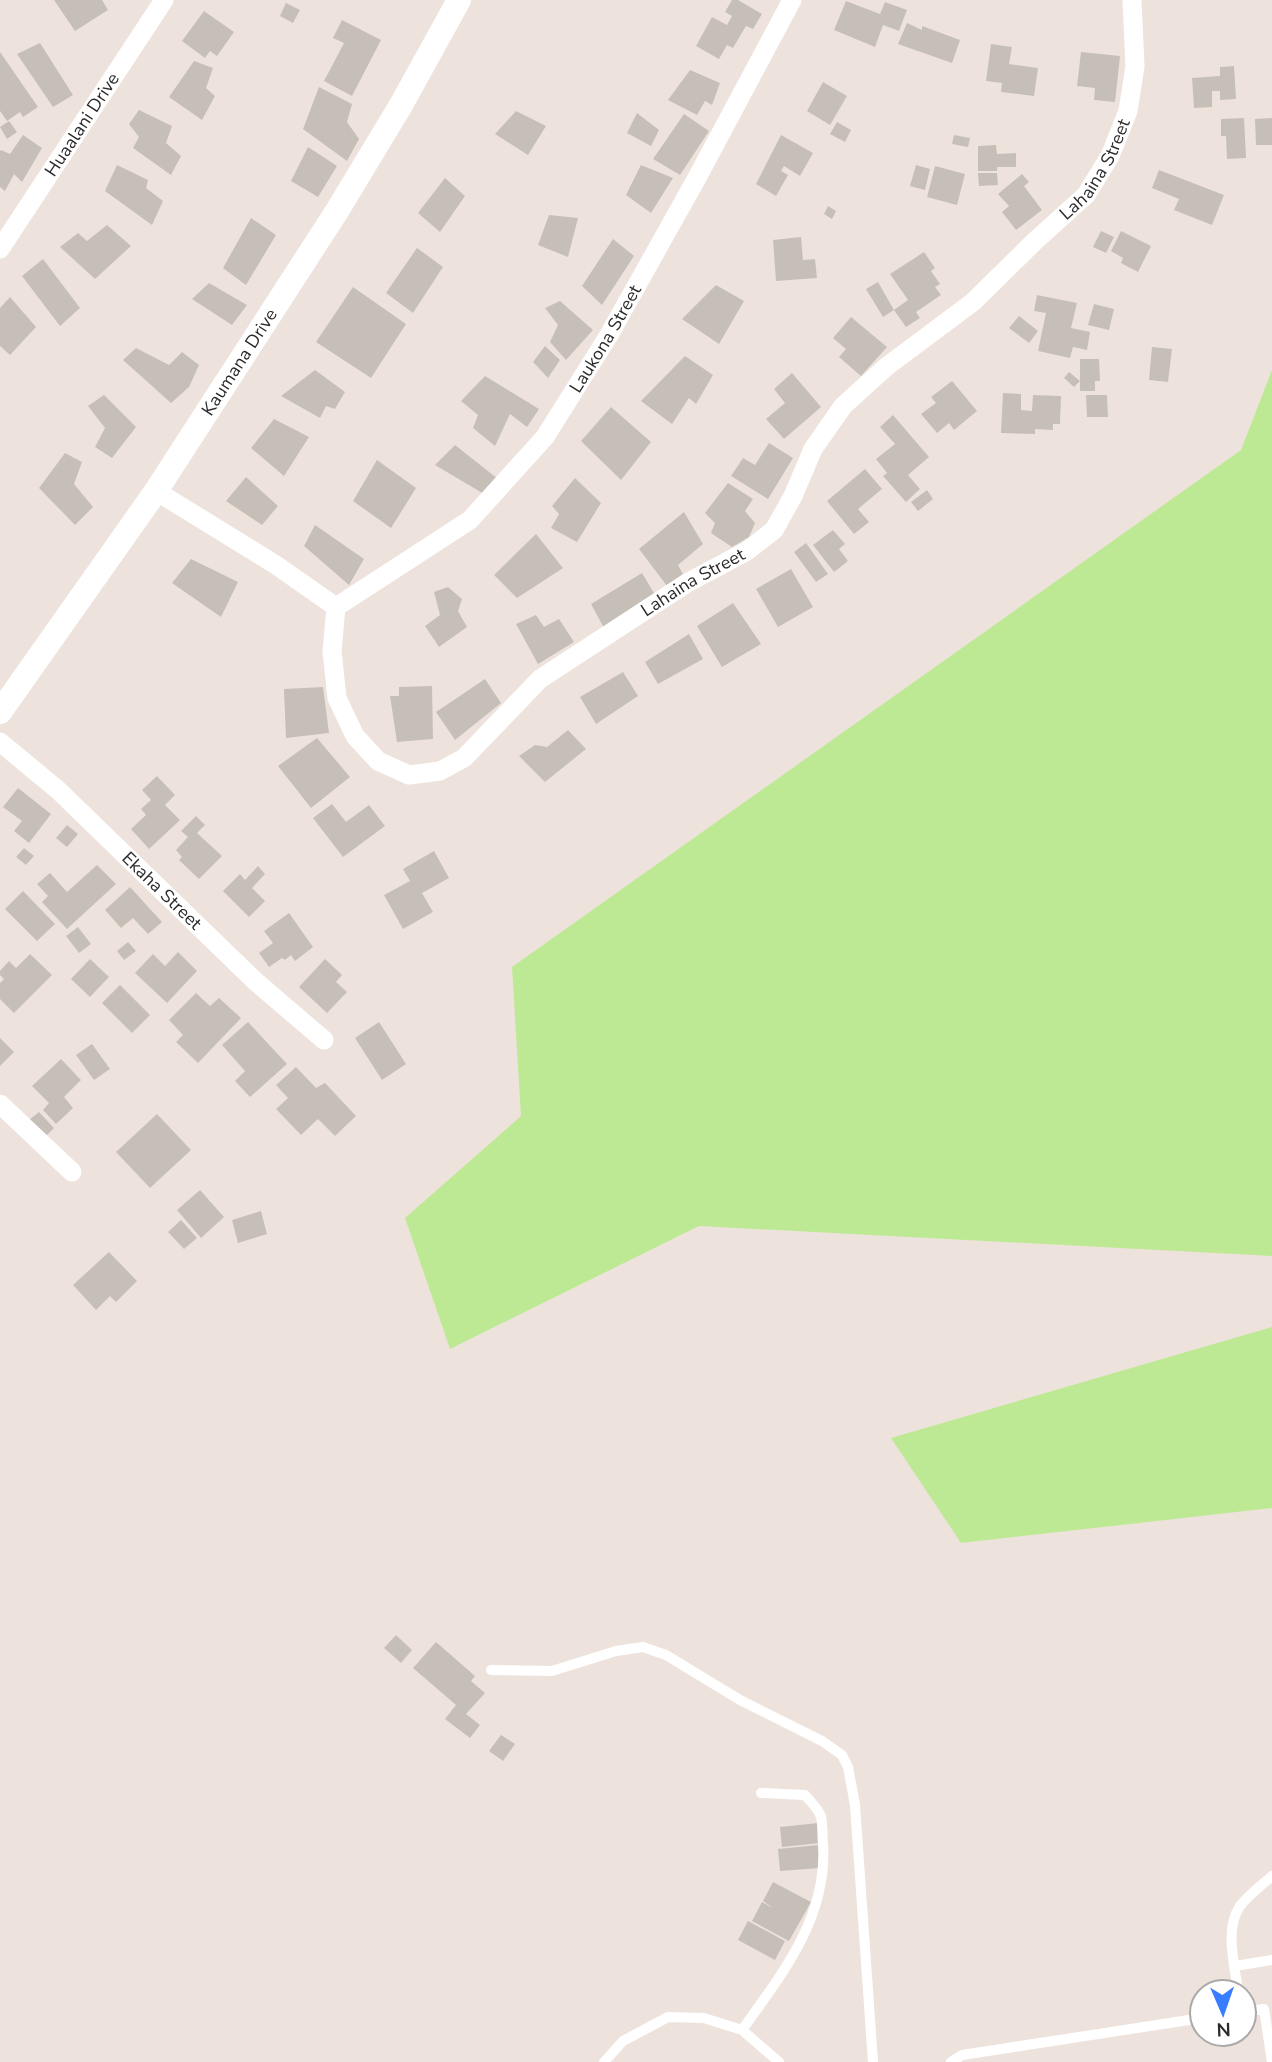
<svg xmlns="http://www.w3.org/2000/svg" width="1272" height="2062" font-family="'Nunito Sans',sans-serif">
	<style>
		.green { fill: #bee994 }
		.building { fill: #c6bfb8 }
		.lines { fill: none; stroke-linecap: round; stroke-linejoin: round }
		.service { stroke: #fff; stroke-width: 10 }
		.minor { stroke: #fff; stroke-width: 19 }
		.tertiary { stroke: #fff; stroke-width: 24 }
		.labels { text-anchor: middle; stroke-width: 5; stroke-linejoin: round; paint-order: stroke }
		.street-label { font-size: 18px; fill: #2b2b2b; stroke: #fff }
	</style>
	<rect width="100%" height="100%" fill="#eee3dc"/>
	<path class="green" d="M1272,370V1256L699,1226L450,1349L405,1218L521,1116L512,967L1241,450Z
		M1272,1327V1508L961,1543L891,1438Z"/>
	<path class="building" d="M54,0H102L108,10L75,31Z
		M732,0H738L762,14L753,29L746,26L733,48L727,45L719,59L696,46L712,17L727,25L732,16L725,12Z
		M846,1L880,14L885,2L907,10L899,31L883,25L875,47L834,30Z
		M286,3L300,10L293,23L280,16Z
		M204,11L234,32L217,56L210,51L205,58L182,41Z
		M342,20L381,40L352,96L324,81L344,43L333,38Z
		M907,23L922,30V26L960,40L952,63L898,44Z
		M40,43L73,95L53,107L17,54Z
		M991,44L1012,47L1009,64L1038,68L1034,96L1001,92L1002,83L986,81Z
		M0,52L38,107L23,117L20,112L7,121L0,111Z
		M1081,52L1120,56L1115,102L1094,100L1095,88L1077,86Z
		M194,61L213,68L206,88L215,96L202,120L169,97Z
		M1234,66L1236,99L1220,100V91H1212V107L1194,108L1192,78L1220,76V67Z
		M690,70L720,83L712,105L705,101L697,115L668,100Z
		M823,82L847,96L830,125L807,111Z
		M319,87L352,104L347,122L359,139L347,161L303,129Z
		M139,110L172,126L166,143L181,156L171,175L133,148L139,137L129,124Z
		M516,111L546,126L528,155L495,134Z
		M637,113L659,130L651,146L627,133Z
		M684,114L709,131L680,175L653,159Z
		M1244,118L1246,158L1227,159L1226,136H1221V119Z
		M1272,118V145H1256L1255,119Z
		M9,121L17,132L7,139L0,127Z
		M837,122L851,130L845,142L830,134Z
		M23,135L42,148L22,182L14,174L5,191L0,187V151L1,150L10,154Z
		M781,135L813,153L800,176L784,166L781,171L788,175L776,196L756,184Z
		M954,135L970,138L968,147L952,144Z
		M996,145L997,154L1016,153V167H997V171H978V146Z
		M308,147L337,166L318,197L291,181Z
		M117,165L148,180L146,188L163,201L152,225L105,191Z
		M641,165L673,178L651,213L626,195Z
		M916,165L930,169L925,190L910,186Z
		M935,166L965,174L957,205L927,197Z
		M1159,170L1224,195L1212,225L1174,210L1179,199L1152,188Z
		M978,173H997L998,185L979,186Z
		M1022,174L1029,182L1024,186L1042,210L1016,230L1002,212L1009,206L998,194Z
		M445,178L465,196L440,232L418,213Z
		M828,206L836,211L832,219L824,214Z
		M549,215L578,218L568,257L538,245Z
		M251,218L276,235L246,285L223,268Z
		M107,225L131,246L95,279L60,247L78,233L87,241Z
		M1101,231L1114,237L1106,253L1093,247Z
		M1121,231L1151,246L1138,272L1121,263L1123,258L1111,251Z
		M801,237L803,260L815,259L817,278L776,281L773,240Z
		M613,239L634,256L602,305L582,286Z
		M417,248L443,267L413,313L386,293Z
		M924,252L935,268L931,271L940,284L935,287L941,295L916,312L920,318L906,327L894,310L908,300L890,274Z
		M43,259L80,308L60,326L22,276Z
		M878,282L894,310L883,317L866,289Z
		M209,283L247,305L232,325L192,299Z
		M716,285L744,301L719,344L682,319Z
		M353,287L406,324L371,378L316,342Z
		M1037,295L1077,303L1071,328L1090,332L1087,350L1073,347L1070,358L1038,351L1046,313L1034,311Z
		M10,297L36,327L10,355L0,346V308Z
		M560,301L593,330L566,360L550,342L558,325L545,308Z
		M1094,304L1114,309L1109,330L1088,325Z
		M1019,316L1038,331L1029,343L1009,328Z
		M851,317L887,347L861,376L839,357L846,349L833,338Z
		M545,346L560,360L548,378L533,362Z
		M1152,347L1172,349L1168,382L1149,380Z
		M136,348L169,365L182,352L199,365L189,387L171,403L123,360Z
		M685,356L713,375L696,404L689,398L672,424L641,401Z
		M1080,359H1099L1100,381H1095V391H1080Z
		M315,370L345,392L335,409L326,406L320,418L281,396Z
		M1069,372L1080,381L1074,387L1064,378Z
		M792,373L821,407L784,439L766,419L785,403L774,389Z
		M485,376L539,409L527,427L510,414L495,446L473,428L478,415L461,401Z
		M952,381L977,411L954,430L949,423L937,433L921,414L936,403L931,397Z
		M1003,393L1021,394V410L1032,411L1033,395L1061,396L1060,424H1053V430L1035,429V434L1001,433Z
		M104,395L136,427L112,458L95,447L105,428L88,406Z
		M1086,395H1107L1108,417H1087Z
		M611,407L651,442L621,480L581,441Z
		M893,415L929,457L908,475L920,489L906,502L883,476L887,473L876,459L895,444L880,427Z
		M274,419L309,437L284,476L251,448Z
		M769,443L793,458L768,499L731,476L743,458L755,465Z
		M455,445L498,479L484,494L435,465Z
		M65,453L82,462L74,484L93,507L75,525L39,488Z
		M377,460L416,488L391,528L353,501Z
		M865,469L882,489L858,509L869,522L854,534L827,501Z
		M246,477L278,506L262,525L226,501Z
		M575,478L601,503L577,542L551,528L559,514L552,506Z
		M728,483L753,499L745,511L755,523L749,537L732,547L711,533L715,523L705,513Z
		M927,490L933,499L918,511L911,502Z
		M684,512L703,544L678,565L683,574L667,586L639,549Z
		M315,525L364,559L349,585L304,546Z
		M833,530L845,544L839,549L848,561L834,572L813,545Z
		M536,534L563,568L517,598L494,575Z
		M806,543L828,574L816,582L794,552Z
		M191,559L238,582L221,617L172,583Z
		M791,569L813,607L778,627L756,589Z
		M642,573L657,598L604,628L591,604Z
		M448,587L462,599L458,611L467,627L439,647L425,626L440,615L434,592Z
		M733,603L761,644L722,667L697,626Z
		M536,615L544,627L559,619L574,642L538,664L516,624Z
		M689,634L703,659L658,684L645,662Z
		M623,672L638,696L596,724L580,697Z
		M485,679L501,703L455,740L436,712Z
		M432,686L433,739L397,742L390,696H399V687Z
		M323,687L329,733L286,738L284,689Z
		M568,730L586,749L545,782L519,756L535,745L547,747Z
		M317,738L350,777L311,808L278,766Z
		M157,776L175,795L165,805L180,820L149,849L131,829L146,815L141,809L151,800L142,790Z
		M18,788L51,814L29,843L14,831L22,821L3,807Z
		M332,804L346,822L369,805L385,826L343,857L313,818Z
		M196,816L205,825L197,833L222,856L199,879L179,860L182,857L176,850L188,837L181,831Z
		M67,825L78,834L67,847L56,838Z
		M24,848L34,856L26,865L16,857Z
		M434,851L449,878L422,893L433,912L403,929L384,895L410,881L403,869Z
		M97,865L116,884L67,929L42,902L48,896L37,884L50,873L67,892Z
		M258,866L265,874L252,888L265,901L249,917L223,891L240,874L245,880Z
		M130,887L162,922L148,934L133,918L121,928L105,910Z
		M23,891L55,924L37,941L5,909Z
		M289,913L313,947L295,961L291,955L285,960L282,958L269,967L259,953L273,943L264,931Z
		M78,927L91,944L79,953L66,936Z
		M128,942L136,951L124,960L117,951Z
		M178,952L197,971L167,1003L135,973L153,954L165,966Z
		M30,954L52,975L14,1013L0,999V983L4,979L0,975V971L9,961L16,968Z
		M90,959L109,977L90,997L71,979Z
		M325,959L342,975L336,982L347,992L327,1013L299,987Z
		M120,985L150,1015L132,1033L102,1003Z
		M196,993L210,1006L219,998L241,1018L198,1063L176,1042L183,1035L169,1020Z
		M248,1022L287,1064L250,1097L235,1081L245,1071L222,1045Z
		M379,1022L406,1064L382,1080L355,1038Z
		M0,1038L14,1052L0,1066Z
		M92,1044L110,1069L94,1080L76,1055Z
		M61,1059L81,1080L64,1097L73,1108L56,1124L43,1110L49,1103L32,1086Z
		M296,1067L316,1088L325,1083L356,1116L335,1136L318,1119L301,1135L276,1109L288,1098L276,1085Z
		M39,1112L54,1128L45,1137L29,1120Z
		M157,1114L191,1150L150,1188L116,1152Z
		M200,1190L224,1217L201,1238L177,1210Z
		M261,1211L267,1234L238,1243L232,1220Z
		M181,1220L197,1238L184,1249L168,1232Z
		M109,1252L137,1281L116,1302L110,1296L96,1310L73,1285Z
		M396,1635L412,1650L401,1663L384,1648Z
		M436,1642L475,1676L471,1681L485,1693L466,1714L480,1725L470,1738L445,1719L456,1705L413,1668Z
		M501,1735L515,1744L503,1761L489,1751Z
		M818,1823L820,1843L782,1847L780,1827Z
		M818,1845L820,1868L780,1871L778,1849Z
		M773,1882L811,1902L789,1941L752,1921L762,1902L773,1908L763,1901Z
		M748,1921L785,1941L775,1960L738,1940Z"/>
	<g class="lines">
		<path class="service" d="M491,1670L552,1671L616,1651L643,1647L666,1655L740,1700L822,1741L842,1755L848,1767L855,1805L873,2062
			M1235,1966L1272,1960
			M1238,1992C1235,1965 1224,1930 1240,1906C1248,1895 1262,1885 1272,1876
			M1244,2012L1264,2009L1272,2062
			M742,2030C782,1974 828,1917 823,1844C822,1836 823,1825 821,1817C819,1809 810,1801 805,1795L761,1793
			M604,2062L623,2041L668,2017L704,2018L742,2030L779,2062
			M951,2062L962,2055L1202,2018"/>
		<g class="minor">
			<path id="s1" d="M0,249L164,0"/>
			<path id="s2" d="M156,491L276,565L336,607L332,651L337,698L355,736L378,761L409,775L440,771L464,758L540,679L687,583L747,551L774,530L793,496L813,449L843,406L886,367L973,302L1035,241L1086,195L1110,156L1128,111L1135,66L1132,0"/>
			<path id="s3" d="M336,607L470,520L545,437L609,335L698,176L792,0"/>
			<path id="s4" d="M0,742L58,790L255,981L324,1040"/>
			<path d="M0,1104L72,1172"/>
		</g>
		<path class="tertiary" id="s5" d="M0,712L156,491L337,211L401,105L459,0"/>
	</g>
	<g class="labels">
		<g class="street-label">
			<text dy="6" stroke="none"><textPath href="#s1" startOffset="149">Huaalani Drive</textPath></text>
			<text dy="6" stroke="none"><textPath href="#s2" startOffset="1353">Lahaina Street</textPath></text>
			<text dy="6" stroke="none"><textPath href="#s3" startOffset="387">Laukona Street</textPath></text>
			<text dy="6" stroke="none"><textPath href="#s5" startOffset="424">Kaumana Drive</textPath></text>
			<text dy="6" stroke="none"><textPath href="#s2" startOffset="765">Lahaina Street</textPath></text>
			<text dy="6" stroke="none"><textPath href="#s4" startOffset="220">Ekaha Street</textPath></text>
		</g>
	</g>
	<g transform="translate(1223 2013) rotate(178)"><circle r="33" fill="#ffffff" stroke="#aaaaaa" stroke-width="2"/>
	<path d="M0-5L12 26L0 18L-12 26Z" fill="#387dff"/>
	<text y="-10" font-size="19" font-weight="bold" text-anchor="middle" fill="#2b2b2b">N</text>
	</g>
</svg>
